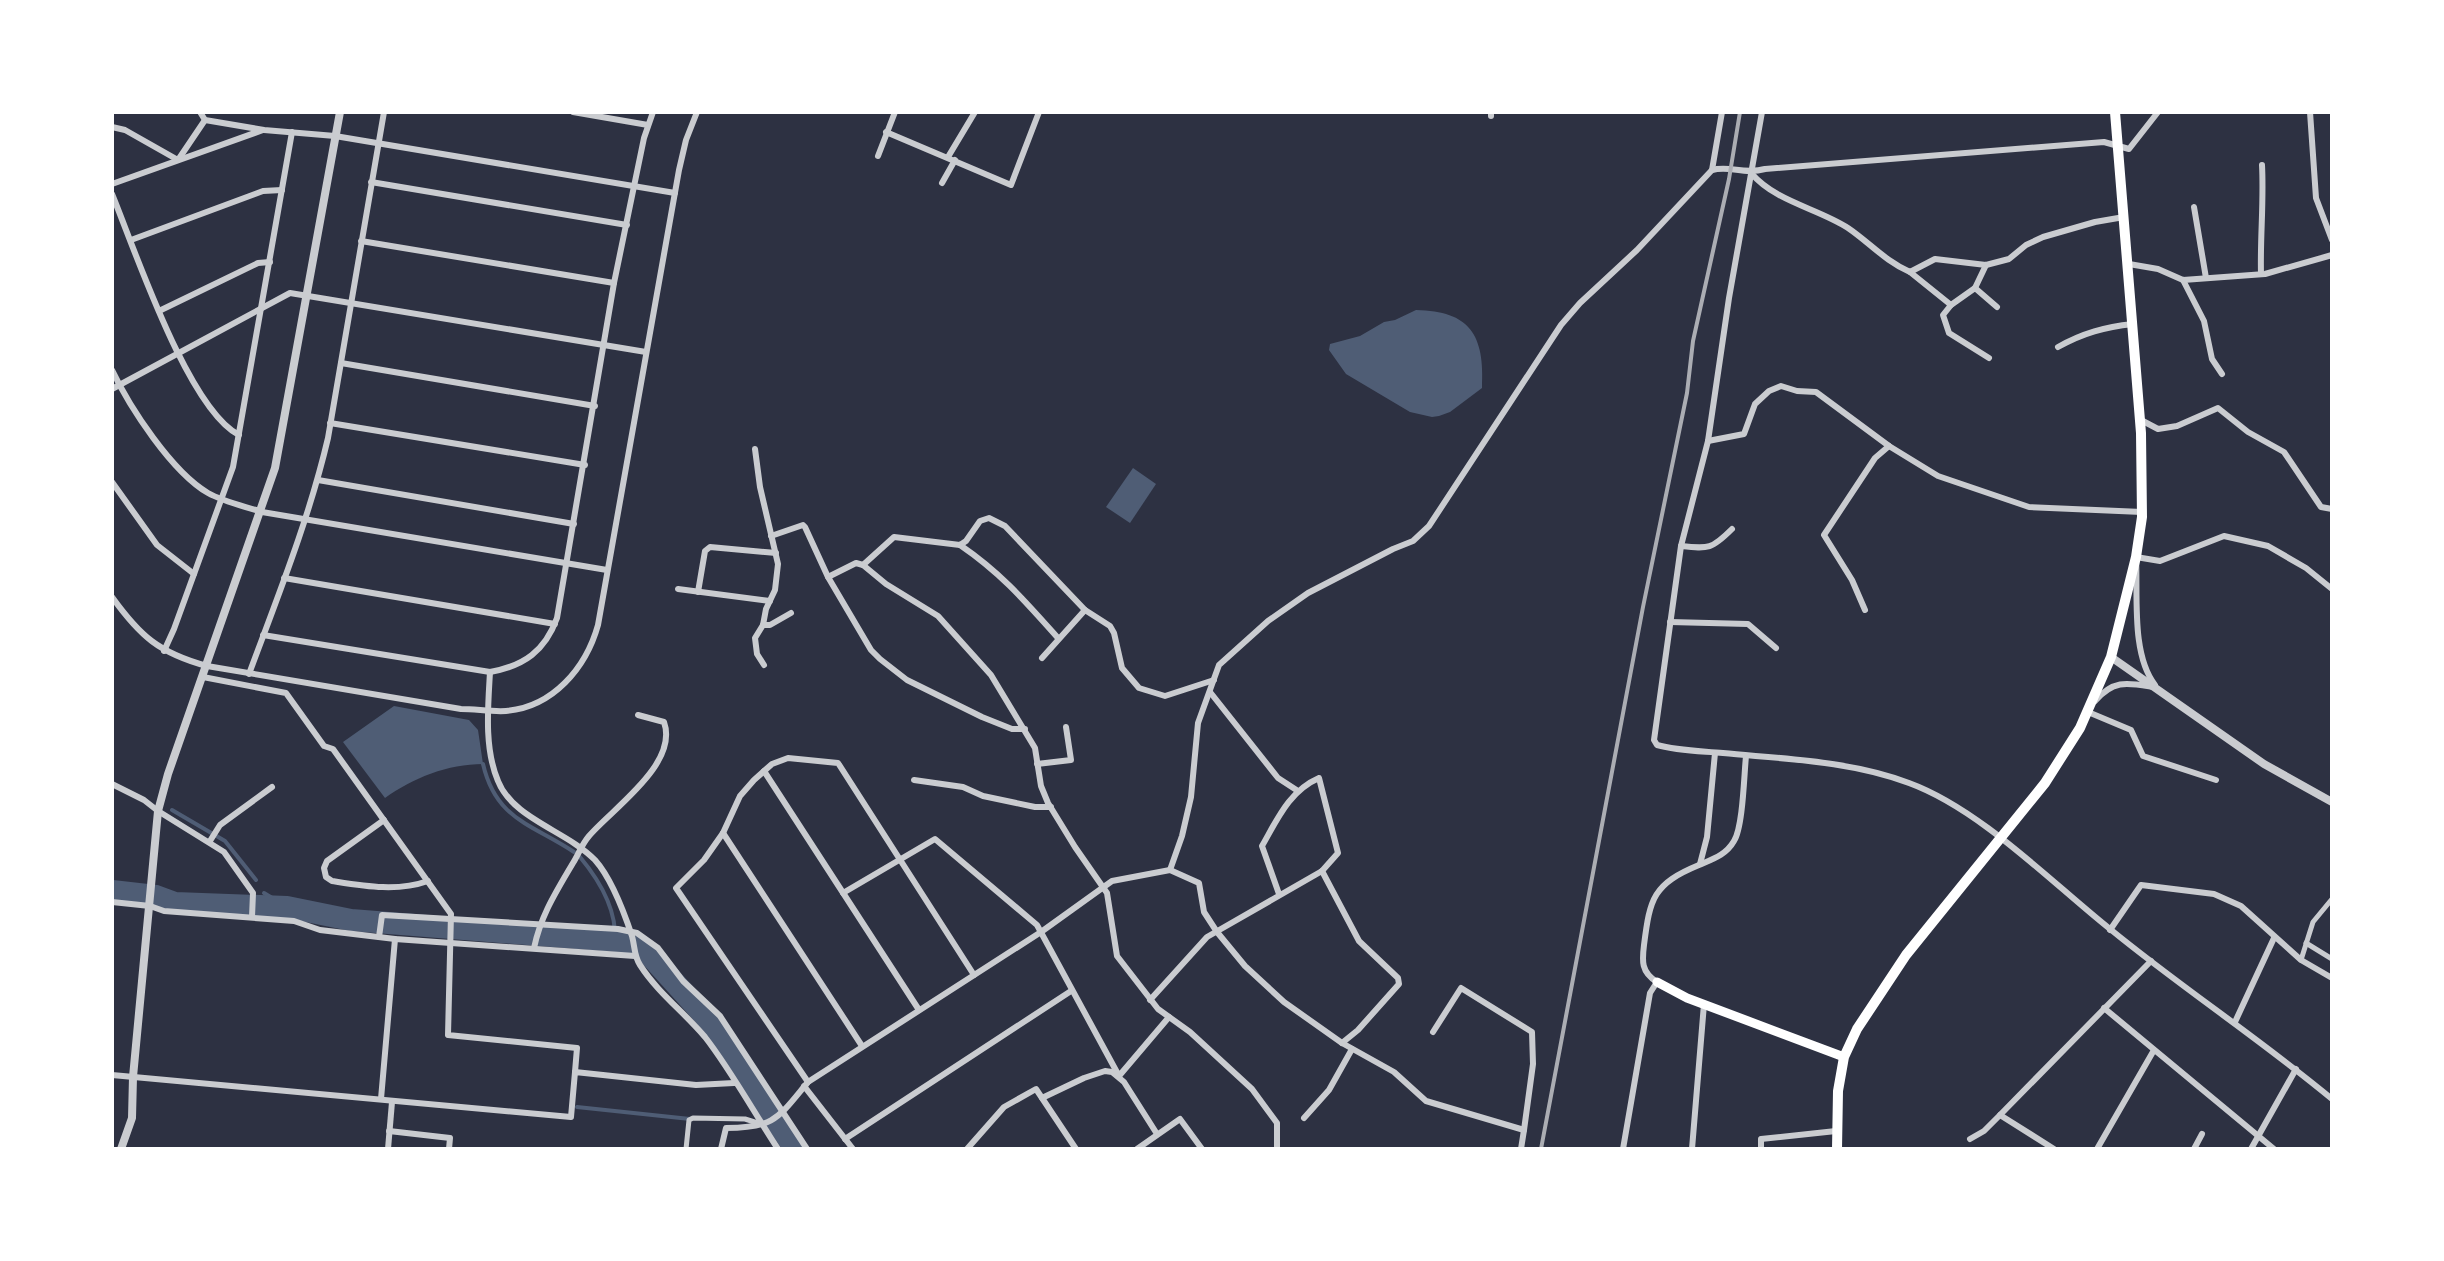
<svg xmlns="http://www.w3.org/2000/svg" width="2444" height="1261" font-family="Raleway,sans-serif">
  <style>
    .water { fill: #4f5d75 }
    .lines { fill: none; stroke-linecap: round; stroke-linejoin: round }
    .stream { stroke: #4f5d75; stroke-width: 4 }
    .river { stroke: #4f5d75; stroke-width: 22 }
    .pedestrian { stroke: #caccd0; stroke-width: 5 }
    .minor { stroke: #caccd0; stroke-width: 6 }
    .tertiary { stroke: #caccd0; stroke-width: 8 }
    .secondary { stroke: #fff; stroke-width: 9 }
    .trunk { stroke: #fff; stroke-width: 10 }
    .rail { stroke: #abadb3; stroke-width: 4 }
  </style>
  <rect width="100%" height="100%" fill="#2d3142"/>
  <g class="water">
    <path d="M1416 310C1470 311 1485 335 1482 388L1450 412 1439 416 1432 417 1410 412 1346 374 1329 350 1330 344 1360 336 1384 322 1395 320Z"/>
    <polygon points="1133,468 1156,484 1130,523 1106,507"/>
    <path d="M394 706 469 720 478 730 483 764C448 764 413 778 385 798L343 742Z"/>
  </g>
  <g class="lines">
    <g class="stream">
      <path d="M483 764C496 820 532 824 574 852"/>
      <polyline points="172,810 225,841 256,880"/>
      <path d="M580 857C600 881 617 909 615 941"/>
      <polyline points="264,893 287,907"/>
      <polyline points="577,1107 690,1119"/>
    </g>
    <polyline class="river" points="112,891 156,896 175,903 287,907 351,920 615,941 645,950 712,1024 795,1149"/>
    <g class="pedestrian">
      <polyline points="2306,943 2332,959"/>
      <polyline points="2301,960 2313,922 2332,899"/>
      <polyline points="686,1149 689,1120 693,1118 745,1119 761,1124"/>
    </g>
    <g class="minor">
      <polyline points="200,112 205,120 264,130 335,136 675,193"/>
      <polyline points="573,112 648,125"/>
      <path d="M1762 112 1729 298 1708 441 1681 546 1654 740 1657 745C1678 751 1702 751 1723 753 1785 759 1851 761 1909 783 1980 809 2051 882 2110 929 2182 988 2260 1039 2332 1099"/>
      <polyline points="2310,112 2316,198 2332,240"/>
      <polyline points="1491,116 1491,112"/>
      <polyline points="112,127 125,130 178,160 205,120"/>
      <polyline points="886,132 1011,185 1039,112"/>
      <polyline points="878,156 895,112"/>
      <polyline points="948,157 975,112"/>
      <polyline points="1712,170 1722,112"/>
      <path d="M1751 173C1776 202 1817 208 1848 228 1870 243 1885 261 1910 272L1935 259 1986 265 2009 259 2026 245 2043 237 2095 222 2124 217"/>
      <polyline points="371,182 627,225"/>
      <polyline points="942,183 955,160"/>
      <polyline points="112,184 263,130"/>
      <path d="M112 194C135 250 188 409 239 435"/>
      <polyline points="2194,207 2206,278"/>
      <polyline points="131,240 263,191 282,190"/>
      <polyline points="361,241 614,283"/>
      <polyline points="2129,264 2158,269 2183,280 2265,274 2332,255"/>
      <polyline points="1910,272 1951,305 1943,315 1949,333 1989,358"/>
      <path d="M2261 274C2260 237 2264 202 2262 165"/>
      <polyline points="2183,280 2204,321 2212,359 2222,374"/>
      <polyline points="1975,288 1986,265"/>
      <polyline points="1951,305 1975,288 1997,307"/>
      <polyline points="159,311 258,263 270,262"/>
      <path d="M2058 347C2083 333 2105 327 2133 324"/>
      <polyline points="341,363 595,406"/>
      <path d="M112 370C130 408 172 472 208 493 224 502 244 506 262 512L607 570"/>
      <polyline points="112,389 290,293 646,352"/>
      <polyline points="2141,420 2158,429 2177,426 2218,408 2248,432 2284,452 2321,507 2332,509"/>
      <polyline points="330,423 585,465"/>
      <polyline points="1708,441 1744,434 1755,404 1769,391 1781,386 1797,391 1816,392 1889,446 1938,476 2029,507 2142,512"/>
      <polyline points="755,449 760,487 778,564 775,590 766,609 763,625 755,638 757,654 764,665"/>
      <polyline points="318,480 574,524"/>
      <polyline points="112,482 157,545 194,574"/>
      <polyline points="771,536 803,525 805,527 828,577 871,650 880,659 907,680 982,717 1012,729 1025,729"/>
      <path d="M960 545C1001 573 1025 601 1058 638"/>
      <path d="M1681 546C1709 549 1712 549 1732 529"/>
      <polyline points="863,565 886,584 938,616 991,675 1035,748 1041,786 1048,803 1075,847 1107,893 1117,956 1158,1009 1190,1032 1252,1089 1277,1123 1277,1149"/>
      <polyline points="828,577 856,563 863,565 894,537 960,545 966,541 980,521 989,518 1005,526 1085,610 1110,626 1114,633 1122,668 1139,688 1165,696 1214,680"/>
      <polyline points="284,578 555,624"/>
      <polyline points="678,589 770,601"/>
      <polyline points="698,592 705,551 710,547 776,553"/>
      <path d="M112 597C140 636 159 653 207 666L461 709C476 709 491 712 506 711 553 707 586 668 598 625L679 170 686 140 697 112"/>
      <polyline points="1865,610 1852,580 1824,535 1875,458 1889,446"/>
      <polyline points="1670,622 1748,624 1776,648"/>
      <polyline points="763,625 770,625 791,613"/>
      <path d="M263 635 490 672C524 666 545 651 557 618L614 283 644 138 653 112"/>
      <polyline points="164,651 174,629 233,467 292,132"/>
      <polyline points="1042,658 1085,610"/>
      <path d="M490 672C488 707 484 748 498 781 513 819 567 831 595 860 612 879 624 912 632 936 635 947 634 956 640 965 658 993 684 1012 705 1037 730 1069 755 1114 778 1149"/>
      <path d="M249 674C278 596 309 519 328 438L384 112"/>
      <polyline points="203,677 286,693 324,746 333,749 451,914 448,1035 577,1048 575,1072"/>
      <path d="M2155 685C2131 654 2138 595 2136 557L2160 561 2224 536 2268 546 2306 568 2332 589"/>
      <polyline points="1210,692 1278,778 1298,791"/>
      <path d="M2095 701C2114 679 2128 683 2154 687"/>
      <polyline points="2088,712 2131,730 2143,756 2216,780"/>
      <polyline points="1037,764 1071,760 1066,727"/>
      <polyline points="764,771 919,1010"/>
      <polyline points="914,780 963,787 983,796 1035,807 1051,807"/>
      <polyline points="112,784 144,800 158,811 224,852 253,893 252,917"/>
      <path d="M384 820 327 861 324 868 326 877 332 881C364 886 397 892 428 881"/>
      <polyline points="723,833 862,1046"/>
      <polyline points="210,841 220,825 272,787"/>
      <polyline points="1700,864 1707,837 1715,753"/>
      <path d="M1170 870 1182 836 1191 797 1198 723 1219 665 1268 621 1308 593 1393 549 1413 541 1429 526 1561 325 1580 303 1637 250 1712 170C1730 165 1744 175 1765 169L2104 142 2129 149 2158 112"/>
      <polyline points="1322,871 1359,941 1398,978 1399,984 1358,1030 1342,1043"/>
      <polyline points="843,893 935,839 1037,925 1119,1076 1169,1017"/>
      <polyline points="112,902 150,906 164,911 294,921 320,930 395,939 635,956"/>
      <polyline points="2110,930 2141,885 2214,894 2241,906 2301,960 2332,978"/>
      <polyline points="379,937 382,915 618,929 637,933 658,948 683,981 720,1016 807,1149"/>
      <path d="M534 948C541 915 556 892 573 863 578 855 582 844 589 836 612 809 679 764 664 722L638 715"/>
      <path d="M1150 1000 1207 937 1322 871 1338 853 1319 778C1289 791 1277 820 1262 846L1279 894"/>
      <polyline points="2104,1008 2274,1149"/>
      <polyline points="2235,1022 2274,938"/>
      <polyline points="1433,1032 1461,988 1532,1032 1533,1064 1524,1130"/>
      <polyline points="112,1075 571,1117 575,1072 696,1085 734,1083"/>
      <polyline points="808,1082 676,888 704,860 723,833 740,796 754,780 772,764 788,758 838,763 974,975"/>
      <polyline points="804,1086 853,1149"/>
      <polyline points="1042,1098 1084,1078 1105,1071 1112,1072 1124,1082 1157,1134"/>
      <polyline points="381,1099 395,939"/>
      <polyline points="2000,1115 2054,1149"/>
      <polyline points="1304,1118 1329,1090 1352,1049"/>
      <polyline points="389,1131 450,1138 449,1149"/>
      <polyline points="845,1139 1071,991"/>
      <polyline points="1970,1139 1984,1131 2000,1115 2151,961"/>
      <polyline points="388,1149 392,1102"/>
      <path d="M721 1149 726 1128C775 1128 778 1118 808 1082L1041 932 1112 881 1170 870 1199 883 1204 912 1217 932 1245 966 1284 1002 1342 1043 1394 1072 1426 1101 1524 1130 1521 1149"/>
      <polyline points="967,1149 1004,1107 1036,1089 1076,1149"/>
      <polyline points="1137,1149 1180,1119 1202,1149"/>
      <path d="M1623 1149 1650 993 1657 982C1641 972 1642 961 1644 945 1650 898 1653 884 1699 865 1713 859 1726 855 1734 841 1743 827 1744 775 1746 756"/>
      <polyline points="1692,1149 1704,1004"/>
      <polyline points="1761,1149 1761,1139 1836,1131"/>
      <polyline points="2097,1149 2154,1050"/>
      <polyline points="2194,1149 2202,1134"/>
      <polyline points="2251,1149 2296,1069"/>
    </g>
    <g class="tertiary">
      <polyline points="2111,657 2264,764 2332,802"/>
      <polyline points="121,1149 132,1118 133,1077 158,811 168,774 275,468 340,112"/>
    </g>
    <polyline class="secondary" points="1657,982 1687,998 1844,1057"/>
    <polyline class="trunk" points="1837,1149 1838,1091 1844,1057 1857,1029 1906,955 2045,783 2080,728 2111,657 2136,557 2142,517 2141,433 2115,112"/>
    <polyline class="rail" points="1541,1149 1643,607 1687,393 1693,341 1729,179 1740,112"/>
  </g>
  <rect width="2444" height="1261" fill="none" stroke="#ffffff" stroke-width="228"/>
</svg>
